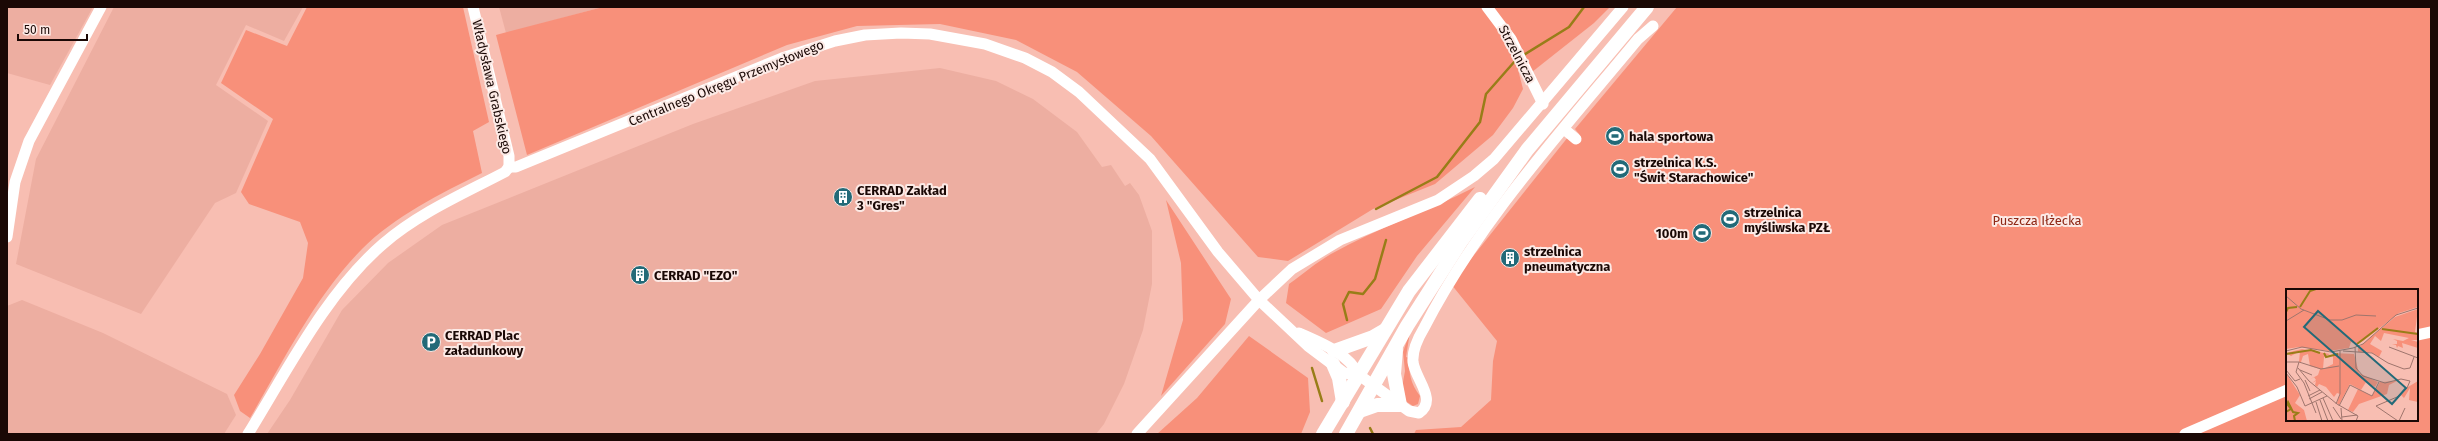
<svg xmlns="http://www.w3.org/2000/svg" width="2438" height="441" font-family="'Fira Sans',sans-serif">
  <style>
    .built { fill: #edaea1 }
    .green { fill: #f8907a; fill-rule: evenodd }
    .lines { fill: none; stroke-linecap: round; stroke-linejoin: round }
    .stream { stroke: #987d18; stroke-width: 2.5 }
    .minor { stroke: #fff; stroke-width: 11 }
    .major { stroke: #fff; stroke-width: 14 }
    .labels { text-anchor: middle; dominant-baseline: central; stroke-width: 4; stroke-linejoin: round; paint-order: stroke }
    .street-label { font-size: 13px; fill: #1a0805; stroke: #fceae6 }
    .poi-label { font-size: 13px; font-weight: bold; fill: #1a0805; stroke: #fceae6; text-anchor: start }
    .park-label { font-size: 13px; fill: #8f2917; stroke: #fceae6 }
    .inset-river { fill: none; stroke: #987d18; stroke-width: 2 }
    .inset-road { fill: none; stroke: #9f756d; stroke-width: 1 }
    .view { fill: #236a78; fill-opacity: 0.15; stroke: #236a78; stroke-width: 2 }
    .inset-edge { fill: none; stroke: #1a0805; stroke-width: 2 }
  </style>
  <rect width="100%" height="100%" fill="#f8beb2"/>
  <g class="built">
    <polygon points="7,7 93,7 50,85 7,73"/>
    <polygon points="114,7 303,7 284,41 246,25 216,85 268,121 236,193 215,203 141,314 16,264 36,159"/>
    <polygon points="499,7 603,7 506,33"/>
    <polygon points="940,68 996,81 1033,99 1077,132 1102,167 1111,165 1125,186 1130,183 1139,195 1152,231 1152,284 1143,330 1124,384 1104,424 1096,434 267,434 290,400 342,310 388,263 442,225 693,124 815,81"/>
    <polygon points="22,300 103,333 227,394 236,415 224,434 7,434 7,306"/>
  </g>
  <g class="green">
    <path d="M307 7H463L489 122 473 131 482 173C440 194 395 216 362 249 314 298 284 360 250 418L240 411 234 395 260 354 303 278 308 243 300 222 249 204 241 192 273 119 221 83 246 30 287 46Z"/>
    <polygon points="603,7 1481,7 1491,17 1513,50 1523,89 1513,108 1493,135 1435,184 1373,209 1288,261 1258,257 1151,136 1077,72 1016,40 940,24 857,26 787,45 527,155 496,35"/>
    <polygon points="1493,7 1610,7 1594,23 1532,72"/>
    <path d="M1677 7H2431V434H1414L1416 430 1461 427 1491 400 1493 361 1497 341 1451 284 1568 137 1574 142 1579 134 1575 129ZM2287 290H2417V420H2287Z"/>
    <path d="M1475 187 1417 256 1381 309 1326 333 1286 303 1289 284C1303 274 1317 262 1331 254 1377 228 1428 211 1475 187Z"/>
    <polygon points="1166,200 1231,299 1225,324 1161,396 1183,320 1181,263"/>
    <path d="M1410 332 1406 357 1409 358C1409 373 1410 383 1420 396L1418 404 1413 406 1404 400 1401 393 1405 371 1403 352Z"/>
    <polygon points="1249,336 1308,378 1310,412 1301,434 1157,434 1197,398"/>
  </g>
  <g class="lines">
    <g class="stream">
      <polyline points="1522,56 1569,27 1584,7"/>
      <polyline points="1376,209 1437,177 1480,122 1486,94 1515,61"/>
      <polyline points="1347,320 1343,304 1349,292 1363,294 1375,279 1386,240"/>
      <polyline points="1312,368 1322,401"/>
      <polyline points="1370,428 1373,434"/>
    </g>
    <g class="minor">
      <polyline points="473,7 509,156 509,167"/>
      <polyline points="1487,7 1511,39 1543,104"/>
      <polyline points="1564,129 1576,139"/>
      <path d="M509 167H516L782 58 835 41 865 35 901 33 930 34 985 44 1025 58 1052 72 1079 92 1150 159 1218 252 1259 300 1308 346 1344 373 1359 375 1409 411 1419 413C1438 400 1415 379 1413 362 1412 350 1418 338 1424 328 1479 221 1562 131 1638 39L1653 26"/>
      <polyline points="7,237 15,182 29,141 101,7"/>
      <path d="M1299 333C1321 343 1348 353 1359 375"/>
      <polyline points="2417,335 2431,332"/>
      <path d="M248 434C287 371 326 293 383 244 419 213 463 194 505 172L509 167"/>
      <polyline points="1137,434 1259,300 1292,269 1340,240 1438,200 1474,176 1494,159 1623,7"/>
      <polyline points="2185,434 2287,390"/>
    </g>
    <g class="major">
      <polyline points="1334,351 1373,337 1385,330"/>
      <polyline points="1333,364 1339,378 1343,402"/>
      <polyline points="1360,411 1377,405 1400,405 1394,374 1396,350"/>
      <polyline points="1323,434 1409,291 1480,199"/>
      <polyline points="1346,434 1407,326 1460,243 1527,150 1647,7"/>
    </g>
  </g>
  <defs>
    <symbol id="stadium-disc" viewBox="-11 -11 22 22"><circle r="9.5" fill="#236a78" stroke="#fceae6"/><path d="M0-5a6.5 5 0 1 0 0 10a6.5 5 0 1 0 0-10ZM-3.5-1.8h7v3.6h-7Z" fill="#fff"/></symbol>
    <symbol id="building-disc" viewBox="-11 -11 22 22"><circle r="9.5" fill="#236a78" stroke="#fceae6"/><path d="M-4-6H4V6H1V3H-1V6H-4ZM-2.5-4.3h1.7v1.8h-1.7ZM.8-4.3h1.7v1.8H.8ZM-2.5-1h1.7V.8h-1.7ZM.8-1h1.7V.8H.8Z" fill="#fff"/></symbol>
    <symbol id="parking-disc" viewBox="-11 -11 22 22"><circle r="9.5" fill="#236a78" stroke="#fceae6"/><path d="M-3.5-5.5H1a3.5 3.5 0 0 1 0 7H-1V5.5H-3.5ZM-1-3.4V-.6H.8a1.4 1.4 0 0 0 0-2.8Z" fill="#fff"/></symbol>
  </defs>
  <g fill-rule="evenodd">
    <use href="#stadium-disc" x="1604" y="125" width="22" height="22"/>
    <use href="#stadium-disc" x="1609" y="158" width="22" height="22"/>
    <use href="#building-disc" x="832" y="186" width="22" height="22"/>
    <use href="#stadium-disc" x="1719" y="208" width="22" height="22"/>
    <use href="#stadium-disc" x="1691" y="222" width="22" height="22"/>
    <use href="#building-disc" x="1499" y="247" width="22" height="22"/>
    <use href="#building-disc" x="629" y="264" width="22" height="22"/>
    <use href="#parking-disc" x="420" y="331" width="22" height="22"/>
  </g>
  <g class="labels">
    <g class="street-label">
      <text transform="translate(1517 54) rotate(62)">Strzelnicza</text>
      <text transform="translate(726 83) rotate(-22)">Centralnego Okręgu Przemysłowego</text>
      <text transform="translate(492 87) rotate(77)">Władysława Grabskiego</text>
    </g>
    <g class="poi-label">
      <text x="1629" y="136">hala sportowa</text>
      <text x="1634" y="162">strzelnica K.S.<tspan x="1634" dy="15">"Świt Starachowice"</tspan></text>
      <text x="857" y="190">CERRAD Zakład<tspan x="857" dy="15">3 "Gres"</tspan></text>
      <text x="1744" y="212">strzelnica<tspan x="1744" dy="15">myśliwska PZŁ</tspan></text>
      <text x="1688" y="233" text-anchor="end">100m</text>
      <text x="1524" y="251">strzelnica<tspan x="1524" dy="15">pneumatyczna</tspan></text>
      <text x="654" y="275">CERRAD "EZO"</text>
      <text x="445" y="335">CERRAD Plac<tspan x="445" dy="15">załadunkowy</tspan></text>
    </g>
    <g class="park-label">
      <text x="2037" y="220">Puszcza Iłżecka</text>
    </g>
  </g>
  <g transform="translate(2286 289)">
    <rect width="132" height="132" fill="#f8beb2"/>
    <path d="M0 0H132V18L113 24 77 52 71 55 65 53 63 59 43 62 13 58 0 60ZM132 20 129 43 132 44V51H125L132 53V59L116 54 117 59 112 57 111 59 110 56 106 55H111V52L107 50 117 52 123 49 98 44 95 52 89 47 84 55 96 62 93 68 84 63H72V59L109 28ZM16 60 44 65 38 68 37 80 47 75V64L68 65 73 84 92 93 89 98 80 93 75 101 64 95 53 116 51 114 54 105 51 104 48 108 40 98 33 95 31 98 29 96 30 92 26 94 30 91 28 88 23 91 32 86 34 80 24 77 22 65 17 67 15 73H13L14 62 5 67 0 64ZM0 84 14 106 9 114 18 121 21 132H0ZM111 92 103 96 101 105 73 115 67 123 62 121 72 100 86 107 94 93ZM132 92V113L123 111 124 99 118 109 115 106 122 98Z" fill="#f8907a"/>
    <path class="inset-river" d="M14 18 24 2 30 0M0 23 2 19 11 18M96 40 132 45M71 55 92 39M38 64 40 68 52 65M0 65 25 61 34 64M0 123 5 120 1 115 2 113 7 123 12 124 8 127 9 132"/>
    <path class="inset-road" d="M0 7 15 20 44 31H56L70 26 90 27M0 32 18 21M69 58 70 79 77 87 99 94 115 90 124 92 121 99 111 108 90 117 112 132M103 58 132 69M0 62 16 58 45 63 67 59 77 55 110 26 132 19M57 62 86 64 102 74 118 80 124 79 128 68M0 73H13L35 80 53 77M13 73 10 83 18 94 30 124M12 79 23 92 51 115 72 127 70 132M0 81 9 92 14 90M14 81 26 86M0 84 11 98 19 117 41 107M19 91 24 102M22 107 34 101M37 109 47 132M23 110 36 103M34 111 42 132M30 113 36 132M50 115 54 105V62M53 117 64 96 86 107 93 93M47 118 55 130M55 119 56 132M56 128 71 126M113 132 119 119"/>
    <path class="view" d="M32 22 120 99 106 115 18 38Z"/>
    <rect width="132" height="132" class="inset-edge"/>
  </g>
  <rect width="2438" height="441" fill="none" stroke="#1a0805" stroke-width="16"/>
  <path d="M18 34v6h69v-6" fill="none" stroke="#1a0805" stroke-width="2"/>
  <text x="24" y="34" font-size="12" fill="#1a0805" stroke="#fceae6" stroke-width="3" paint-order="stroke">50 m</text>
</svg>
